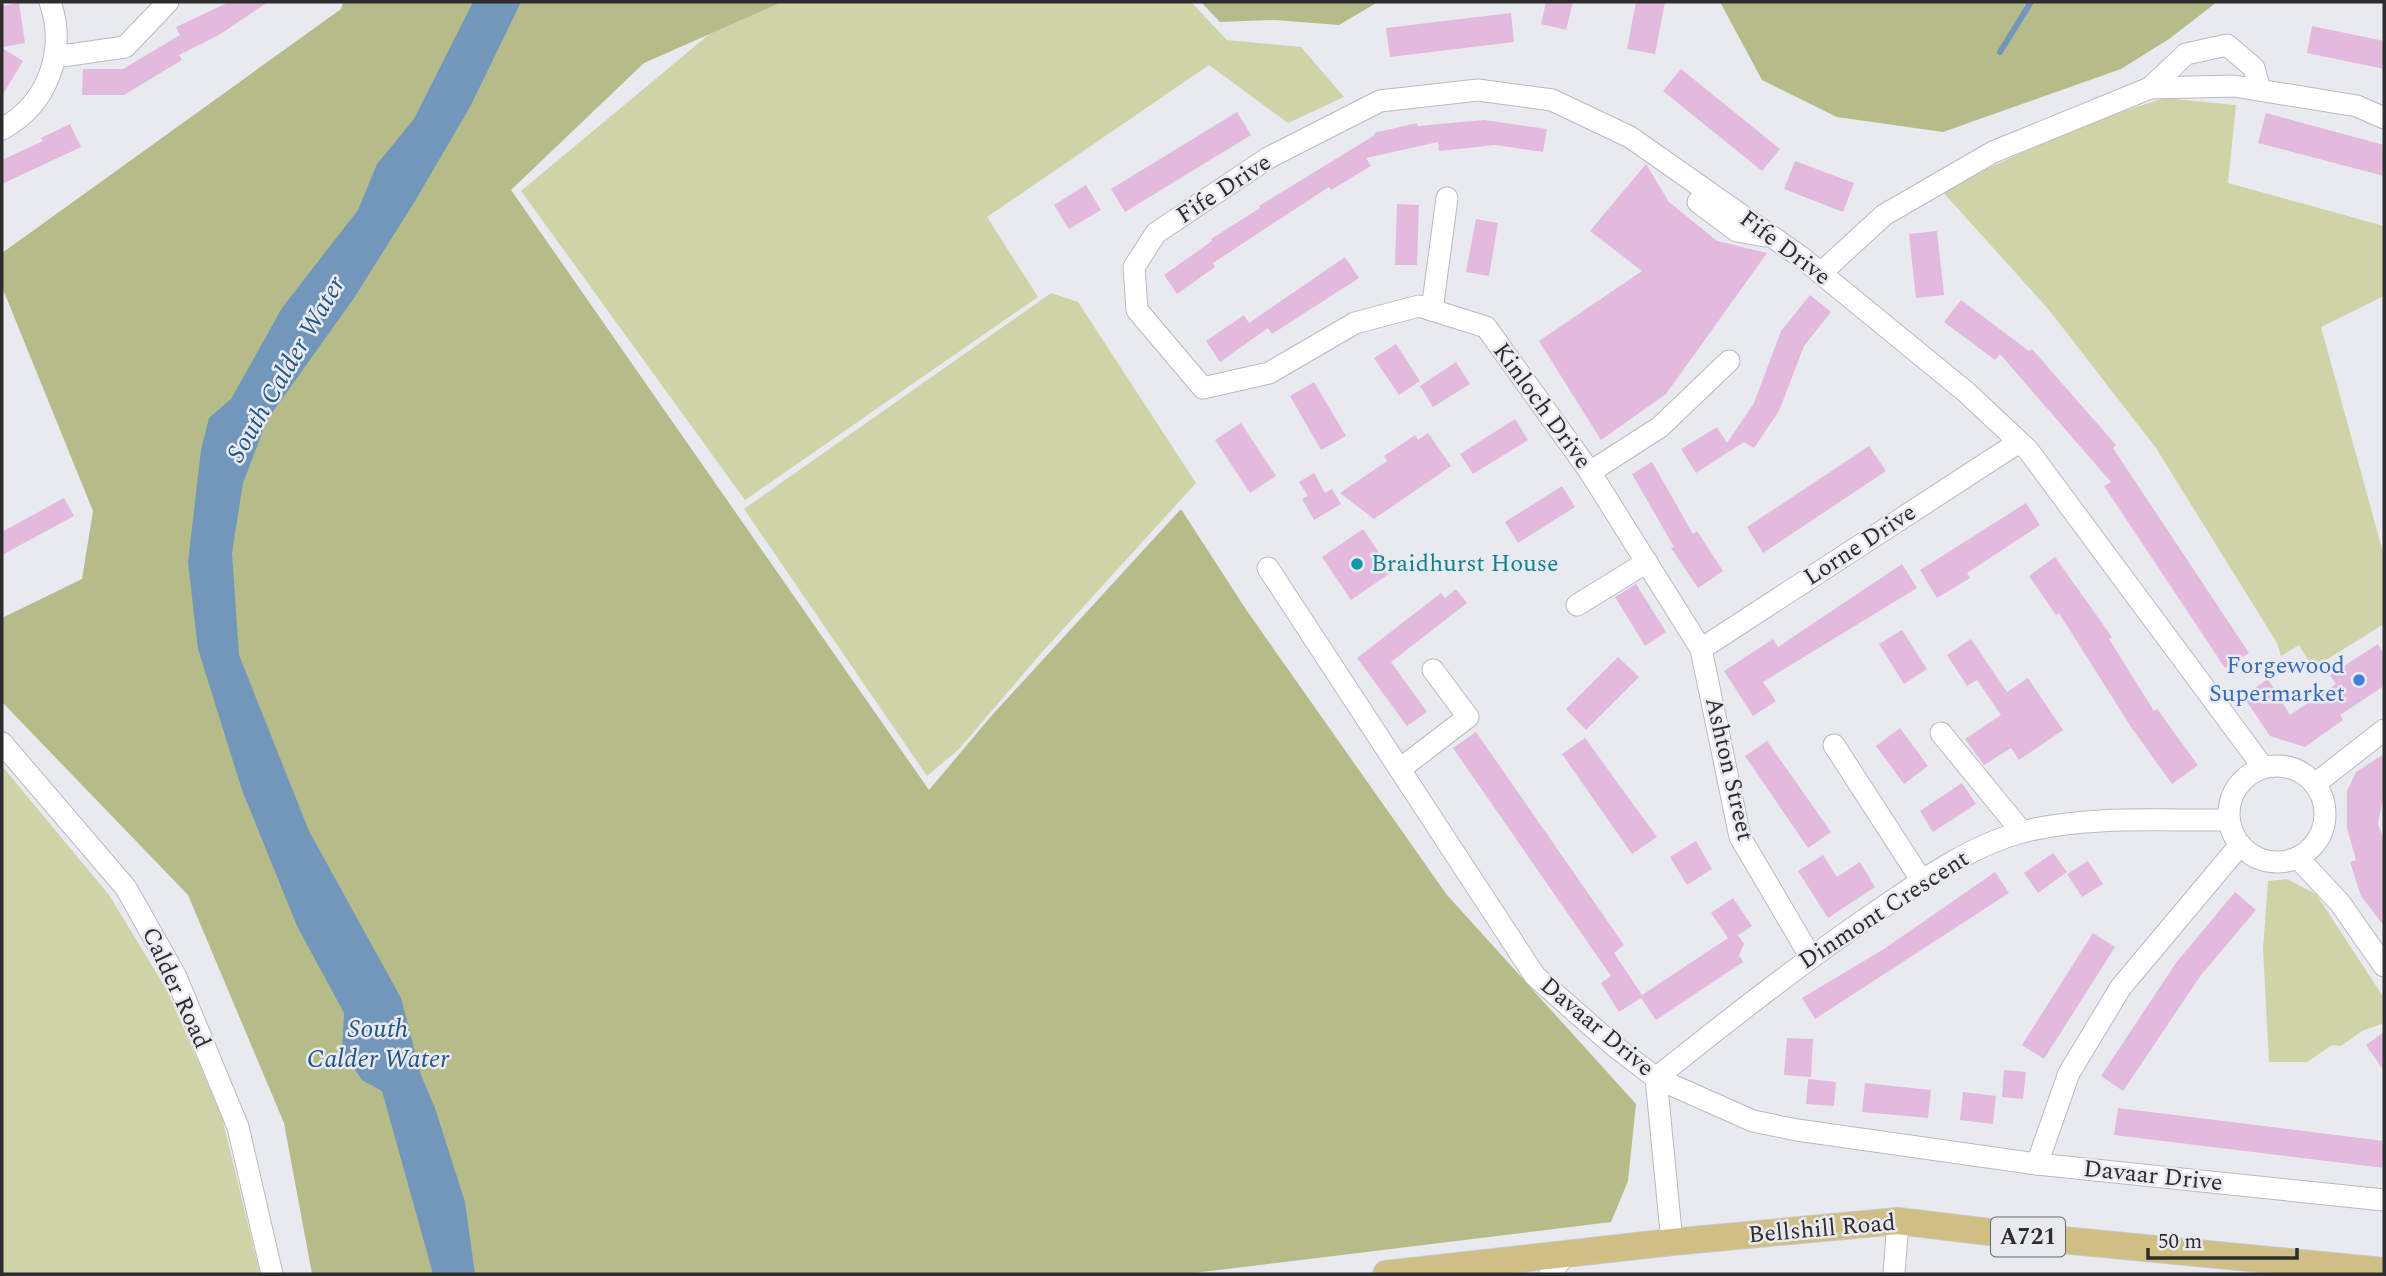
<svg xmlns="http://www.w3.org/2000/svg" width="2386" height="1276" font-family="Spectral,serif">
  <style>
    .green { fill: #ced4a7 }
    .forest { fill: #b5bc8a }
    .water { fill: #7397bb }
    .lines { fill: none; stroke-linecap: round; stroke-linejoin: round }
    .stream { stroke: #7397bb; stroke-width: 6 }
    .building { fill: #e3b9de }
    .minor-casing { stroke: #b9babf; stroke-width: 23 }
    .major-casing { stroke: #c8c8c9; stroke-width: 28 }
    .minor { stroke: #fff; stroke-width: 21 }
    .major { stroke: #d0bf84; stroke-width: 26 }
    .culture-dot { fill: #0f9aa8; stroke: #e9eaef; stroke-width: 2.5 }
    .shop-dot { fill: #3f7fe0; stroke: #e9eaef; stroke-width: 2.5 }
    .labels { text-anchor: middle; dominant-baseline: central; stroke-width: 5; stroke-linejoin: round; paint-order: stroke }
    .shield { fill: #e9eaef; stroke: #656669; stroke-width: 2 }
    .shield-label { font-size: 23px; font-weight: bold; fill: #2d2d2f }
    .street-label { font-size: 24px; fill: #2d2d2f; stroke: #e9eaef }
    .culture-label { font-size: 24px; fill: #0d838f; stroke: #e9eaef; text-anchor: start }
    .shop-label { font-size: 24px; fill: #366cbe; stroke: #e9eaef; text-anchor: end }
    .water-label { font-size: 26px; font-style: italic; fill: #1f5686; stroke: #e9eaef }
  </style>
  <rect width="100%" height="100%" fill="#e9eaef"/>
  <g class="green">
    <polygon points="748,2 1191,2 1227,40 1301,47 1344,97 1288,123 1209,65 987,217 1038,297 745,500 521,191"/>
    <path d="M2165 98 2236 105 2228 183 2384 226V296L2321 327 2384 556V624L2313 668 2299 645 2281 656 2277 643 2156 448 2049 310 1942 191C2015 155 2087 121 2165 98Z"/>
    <polygon points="1051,293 1078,302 1196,483 1044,650 958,750 927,776 744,509"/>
    <polygon points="2,766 109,895 168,992 222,1117 260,1274 2,1274"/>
    <polygon points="2287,879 2316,894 2384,998 2384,1023 2362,1031 2341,1046 2332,1045 2307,1062 2269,1062 2263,949 2268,881"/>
  </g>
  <g class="forest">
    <polygon points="343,2 782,2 644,63 511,190 929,790 993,714 1181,509 1247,611 1447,895 1636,1104 1628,1181 1611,1222 1186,1274 312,1274 284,1123 188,895 2,702 2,618 82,579 93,511 2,287 2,253 341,9"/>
    <polygon points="1201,2 1378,2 1339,25 1275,20 1220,22"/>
    <polygon points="1720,2 2217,2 2169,39 2121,69 1943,132 1837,117 1762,80"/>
  </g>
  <polygon class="water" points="473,2 521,2 470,107 415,201 354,298 267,420 243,483 232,553 239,655 309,831 401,998 421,1075 435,1108 465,1202 475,1274 433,1274 382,1091 362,1080 342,1051 344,1013 297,926 242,790 198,649 188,562 201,450 209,418 231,399 282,308 358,210 377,164 414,119"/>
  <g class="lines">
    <polyline class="stream" points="2000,52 2031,2"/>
  </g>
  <g class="building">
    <polygon points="229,2 268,2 219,35 179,55 182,60 124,95 82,95 83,69 123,69 180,35 176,27"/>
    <polygon points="1546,2 1573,2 1566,30 1541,24"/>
    <polygon points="1636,2 1665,2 1655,54 1627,49"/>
    <polygon points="19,3 25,43 2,47 2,6"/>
    <polygon points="1511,13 1514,42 1390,57 1386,28"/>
    <polygon points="2312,26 2384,41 2384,69 2307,53"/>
    <polygon points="2,48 23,61 2,96"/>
    <polygon points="1681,69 1780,149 1762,171 1663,91"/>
    <polygon points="1237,112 1251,135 1125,212 1111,189"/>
    <polygon points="2266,113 2384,145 2384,176 2258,143"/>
    <polygon points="1484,120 1547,129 1543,152 1495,145 1439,151 1438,142 1366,158 1371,166 1331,190 1329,187 1263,230 1213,263 1215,267 1177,294 1164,275 1212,241 1211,239 1260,208 1259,206 1375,135 1374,133 1417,123 1418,126"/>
    <polygon points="70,124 81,147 2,184 2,160 43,141 41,138"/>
    <polygon points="1795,161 1854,183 1843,212 1784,189"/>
    <polygon points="1646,164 1669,202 1717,241 1767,253 1666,394 1601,440 1539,341 1642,271 1590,231"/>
    <polygon points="1086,185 1101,210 1069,229 1054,205"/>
    <polygon points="1397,204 1419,205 1417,265 1395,265"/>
    <polygon points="1476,219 1498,223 1489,276 1466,272"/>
    <polygon points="1937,231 1944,295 1916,298 1909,234"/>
    <polygon points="1345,257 1359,278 1272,334 1268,328 1220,362 1206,341 1244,315 1249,323"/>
    <polygon points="1810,295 1831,312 1804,346 1779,411 1754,448 1744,442 1696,473 1681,449 1717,427 1727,443 1754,403 1781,331"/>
    <polygon points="1961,300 2029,351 2032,349 2116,445 2113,448 2249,653 2225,668 2104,486 2111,482 2000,354 1995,360 1944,322"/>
    <polygon points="1396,344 1420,381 1399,395 1374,358"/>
    <polygon points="1456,362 1470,384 1433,407 1420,386"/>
    <polygon points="1314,382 1346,436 1321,450 1290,396"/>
    <polygon points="1515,419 1528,440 1473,474 1460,454"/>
    <polygon points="1241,423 1276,476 1250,493 1215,440"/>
    <polygon points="1428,433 1451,466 1374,519 1340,493 1387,461 1384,456 1415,435 1418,440"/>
    <polygon points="1869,446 1886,471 1763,553 1747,527"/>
    <polygon points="1652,462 1693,534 1697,531 1723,571 1698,588 1671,548 1674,547 1632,474"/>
    <polygon points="1314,473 1325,493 1332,489 1341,504 1314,520 1302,499 1308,496 1299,482"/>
    <polygon points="1562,486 1575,507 1518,543 1505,522"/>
    <polygon points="64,498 74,516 2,555 2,532"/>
    <polygon points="2026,503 2040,525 1967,573 1970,578 1937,598 1920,570"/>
    <polygon points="1363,529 1392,572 1351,600 1322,557"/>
    <polygon points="2055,557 2112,637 2109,639 2154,711 2157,709 2198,765 2172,784 2131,727 2059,613 2056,615 2029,576"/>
    <polygon points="1902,564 1917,588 1763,682 1776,701 1753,716 1724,671 1773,639 1778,647"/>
    <polygon points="1636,584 1666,632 1645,646 1615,597"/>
    <polygon points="1456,589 1467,603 1391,662 1427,712 1407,726 1357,658 1441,593 1445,598"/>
    <polygon points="1902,630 1927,669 1904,684 1879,644"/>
    <polygon points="1971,639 2007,692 2028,678 2063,730 2019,760 2011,748 1984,765 1965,739 2001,715 1977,680 1967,686 1947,655"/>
    <polygon points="2378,644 2384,655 2384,686 2340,715 2343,720 2305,747 2270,736 2243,696 2268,679 2290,715 2336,684 2330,675"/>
    <polygon points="1618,657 1639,677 1586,730 1566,709"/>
    <polygon points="1900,728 1928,766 1904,784 1876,746"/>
    <polygon points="1476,732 1624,945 1614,953 1642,995 1728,938 1711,913 1733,898 1752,926 1738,935 1744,944 1739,955 1743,962 1656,1020 1641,998 1619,1012 1601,983 1611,976 1453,748"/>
    <polygon points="1585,738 1657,837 1632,854 1562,754"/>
    <polygon points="1767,741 1831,832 1808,848 1745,756"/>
    <polygon points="2384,754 2384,794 2378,824 2384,840 2384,926 2361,896 2350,862 2356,860 2347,828 2347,791 2356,772"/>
    <polygon points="1962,783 1976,804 1933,832 1920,811"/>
    <polygon points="1696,841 1712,869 1687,885 1670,857"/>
    <polygon points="2053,853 2067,872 2038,893 2024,873"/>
    <polygon points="1823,855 1837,877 1860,862 1875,887 1828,918 1798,871"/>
    <polygon points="2088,861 2103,884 2082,897 2067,874"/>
    <polygon points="1995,872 2009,893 1815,1019 1802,998 1884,949"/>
    <polygon points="2235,892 2256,910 2201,975 2123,1091 2101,1076 2176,963"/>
    <polygon points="2093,933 2115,947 2044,1059 2022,1045"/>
    <polygon points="2384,1032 2384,1071 2366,1045"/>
    <polygon points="1787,1038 1813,1039 1811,1077 1784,1075"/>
    <polygon points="2004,1070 2026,1072 2023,1099 2002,1097"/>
    <polygon points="1808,1079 1836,1082 1834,1106 1806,1104"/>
    <polygon points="1865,1083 1931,1090 1928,1118 1862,1112"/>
    <polygon points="1963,1092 1996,1096 1993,1124 1960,1120"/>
    <polygon points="2118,1108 2384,1141 2384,1168 2114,1135"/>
  </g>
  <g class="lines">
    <defs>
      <g id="minor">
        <polyline points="55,57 125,47 168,2"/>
        <polyline points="2150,88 2186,54 2227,45 2254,68 2260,90"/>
        <path d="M2 129C48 104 67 51 50 2"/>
        <polyline points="1698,202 1737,231 1765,236"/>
        <polyline points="1821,273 1884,215 1993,152 2150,88 2234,86 2357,106 2384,118"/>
        <polyline points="1432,310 1447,198"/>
        <polyline points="1590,472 1660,427 1729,361"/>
        <polyline points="1268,568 1535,976 1613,1045 1656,1078 1753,1121 1797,1130 2037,1164 2384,1200"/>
        <polyline points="1577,605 1647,562"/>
        <polyline points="1701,649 2019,442"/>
        <polyline points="1941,733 2022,832"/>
        <polyline points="2,743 126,888 176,977 238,1127 272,1274"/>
        <polyline points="1834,745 1922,881"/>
        <circle cx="2277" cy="814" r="48"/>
        <polyline points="1400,769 1468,717 1433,670"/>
        <polyline points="2315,784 2384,730"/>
        <polyline points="2298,858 2340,903 2384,966"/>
        <polyline points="1810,956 1740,837 1701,649 1590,472 1486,327 1419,306 1355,323 1269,373 1203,388 1137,310 1134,267 1156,233 1268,158 1380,101 1478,90 1552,100 1630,137 1801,257 1966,392 2028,450 2263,767"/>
        <polyline points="2037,1164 2069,1073 2121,987 2240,845"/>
        <path d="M1672 1242 1656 1078C1731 1018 1806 959 1886 905 1927 877 1973 845 2022 832 2088 815 2161 821 2229 820"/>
        <polyline points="1550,1274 1565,1255"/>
        <polyline points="1894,1274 1898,1221"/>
      </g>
      <polyline id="major" points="1386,1274 1672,1242 1898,1221 2031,1237 2384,1271"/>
    </defs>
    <use href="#minor" class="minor-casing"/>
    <use href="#major" class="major-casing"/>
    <use href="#minor" class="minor"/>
    <use href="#major" class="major"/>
  </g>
  <circle class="culture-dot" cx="1357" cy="564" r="7"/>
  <circle class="shop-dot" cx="2359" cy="680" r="7"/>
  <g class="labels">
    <rect class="shield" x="1991" y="1217.5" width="74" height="39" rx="5"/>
    <g class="shield-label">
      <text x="2028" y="1237">A721</text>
    </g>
    <g class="street-label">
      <text transform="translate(1224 189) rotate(-33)">Fife Drive</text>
      <text transform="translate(1785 248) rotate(37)">Fife Drive</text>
      <text transform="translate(1542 406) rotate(54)">Kinloch Drive</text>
      <text transform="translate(1860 545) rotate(-33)">Lorne Drive</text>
      <text transform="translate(1729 769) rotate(77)">Ashton Street</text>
      <text transform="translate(1884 910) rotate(-33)">Dinmont Crescent</text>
      <text transform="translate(176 988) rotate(65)">Calder Road</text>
      <text transform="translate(1597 1027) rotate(40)">Davaar Drive</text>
      <text transform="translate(2153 1176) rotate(6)">Davaar Drive</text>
      <text transform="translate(1822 1229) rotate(-5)">Bellshill Road</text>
    </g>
    <g class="culture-label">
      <text x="1371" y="564">Braidhurst House</text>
    </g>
    <g class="shop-label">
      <text x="2345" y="666">Forgewood<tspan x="2345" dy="28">Supermarket</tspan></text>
    </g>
    <g class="water-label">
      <text transform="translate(286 369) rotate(-60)">South Calder Water</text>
      <text x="378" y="1029">South<tspan x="378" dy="30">Calder Water</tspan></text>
    </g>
  </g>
  <rect width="2386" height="1276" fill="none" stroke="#2d2d2f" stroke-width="7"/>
  <path d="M2148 1248v10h149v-10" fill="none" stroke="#2d2d2f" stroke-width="3.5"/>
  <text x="2158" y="1248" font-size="21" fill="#2d2d2f" stroke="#e9eaef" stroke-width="5" paint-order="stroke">50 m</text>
</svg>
